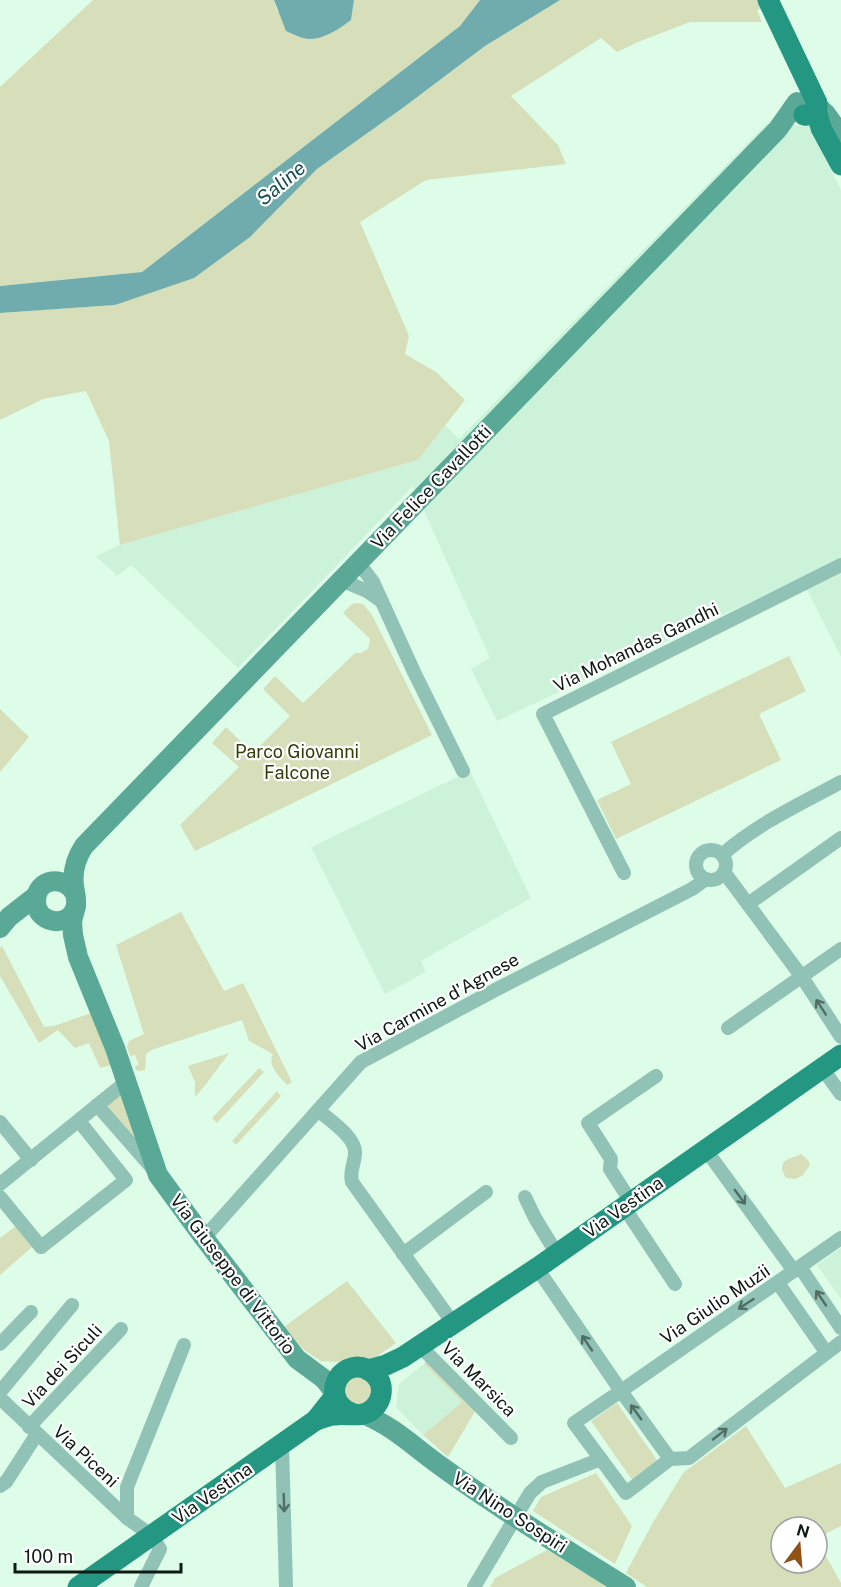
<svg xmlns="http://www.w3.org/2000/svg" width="841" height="1587" font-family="'Public Sans',sans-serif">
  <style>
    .built { fill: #ccf3da }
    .green { fill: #d6dfba }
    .water { fill: #70acad }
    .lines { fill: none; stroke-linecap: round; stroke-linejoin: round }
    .street { stroke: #91c2b6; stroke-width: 14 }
    .secondary { stroke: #5aa997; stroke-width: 20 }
    .primary { stroke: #239782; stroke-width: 21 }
    .oneway { stroke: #506e64 }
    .labels { text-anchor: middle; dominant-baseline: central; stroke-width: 4.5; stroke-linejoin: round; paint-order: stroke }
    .street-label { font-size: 18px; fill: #0e1a13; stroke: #fff }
    .park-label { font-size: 18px; fill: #343c06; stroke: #fff }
    .water-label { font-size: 20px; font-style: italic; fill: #184d4f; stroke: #fff }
  </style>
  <rect width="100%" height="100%" fill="#ddfde8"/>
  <g class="built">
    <polygon points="766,124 809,126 841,190 841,657 801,578 497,721 471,669 490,658 413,486 238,668 131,565 117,576 96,556 120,545 418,460 445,425 459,439"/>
    <polygon points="470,771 531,898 421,961 426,972 385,994 311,847"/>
    <polygon points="841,1248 841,1299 817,1265"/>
    <polygon points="424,1364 462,1402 423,1435 396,1407 399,1384"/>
  </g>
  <g class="green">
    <polygon points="93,0 274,0 277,11 322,36 341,27 351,20 354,0 480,0 460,26 142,272 0,286 0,87"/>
    <polygon points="560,0 780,0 757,10 762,22 690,22 638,42 617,52 601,38 511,96 558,145 566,164 426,180 360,222 409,336 405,354 436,372 465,400 418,460 120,545 109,441 86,391 43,399 0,420 0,313 115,305 250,237 317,169 404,107 485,46"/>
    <polygon points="357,603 363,604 372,615 432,735 195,851 180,825 239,767 212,743 226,727 253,753 290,716 263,689 275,676 303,703 355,653 361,653 368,649 370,639 343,613 352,604"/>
    <polygon points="789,656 806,691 759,714 781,760 616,839 597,800 631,784 611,742"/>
    <polygon points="0,709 29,737 0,772"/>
    <path d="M181 912 224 991 243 983 292 1082 287 1085C279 1076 267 1066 273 1054L249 1041 242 1020 151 1050 146 1054 145 1070 139 1071 136 1070 135 1066 139 1065 135 1055 130 1056 127 1047 129 1041 144 1034 116 945Z"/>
    <polygon points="2,946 44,1027 54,1026 94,1012 112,1065 100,1068 89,1043 75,1048 58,1030 39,1043 0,976 0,948"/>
    <polygon points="229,1053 207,1083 195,1097 195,1082 188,1066"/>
    <polygon points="259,1068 264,1072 217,1123 212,1118"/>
    <polygon points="122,1089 142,1151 101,1105"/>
    <polygon points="277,1091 281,1096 236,1145 232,1141"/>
    <path d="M801 1154 808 1160 810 1165 802 1176 795 1179 786 1178 782 1170 783 1163C788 1157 795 1158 801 1154Z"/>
    <polygon points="16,1226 32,1247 0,1275 0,1238"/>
    <polygon points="347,1281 396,1343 372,1360 349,1359 338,1362 321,1361 304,1350 284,1327"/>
    <polygon points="427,1360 477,1408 448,1457 423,1435 462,1402 424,1364"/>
    <polygon points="361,1375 373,1384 368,1404 348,1404 343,1385 346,1380"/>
    <polygon points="617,1403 659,1463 633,1481 591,1421"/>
    <polygon points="746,1426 785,1488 841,1463 841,1526 817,1538 817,1527 781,1527 781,1563 817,1563 817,1540 841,1583 841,1587 647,1587 626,1573 652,1524 683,1473"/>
    <polygon points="596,1473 632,1526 615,1564 533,1511 541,1497"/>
    <polygon points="547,1550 608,1587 490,1587 495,1578"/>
  </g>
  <g class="water">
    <path d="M274 0H354L351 20C341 28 324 39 310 39 302 39 293 34 286 31Z"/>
    <polygon points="480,0 560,0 485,46 404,107 317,169 250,237 194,278 115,305 0,313 0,286 142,272 460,26"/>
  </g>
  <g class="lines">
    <g class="street">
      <polyline points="358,562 373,582 414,672 463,771"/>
      <polyline points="341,580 367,591 380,600"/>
      <circle cx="711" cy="865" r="15"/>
      <path d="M722 855C755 825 802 803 841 782"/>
      <polyline points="724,872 802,977 841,1037"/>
      <polyline points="624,873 543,714 841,565"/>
      <polyline points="748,904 841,838"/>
      <polyline points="728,1028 841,949"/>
      <polyline points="822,1068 841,1094"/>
      <polyline points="97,1105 153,1169"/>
      <path d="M318 1110C329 1120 356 1137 355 1153 355 1163 349 1171 352 1182L453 1323"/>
      <polyline points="0,1122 31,1160"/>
      <polyline points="706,1150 794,1271"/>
      <polyline points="0,1184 126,1082"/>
      <polyline points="0,1197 41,1247 126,1180 79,1121"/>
      <polyline points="525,1197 535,1218 557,1254"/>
      <polyline points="631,1202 610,1169 611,1159 588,1123 656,1076"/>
      <polyline points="624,1207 675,1284"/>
      <polyline points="204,1238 361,1062 497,989 692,889 706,879"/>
      <polyline points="403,1254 486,1192"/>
      <polyline points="800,1267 841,1328"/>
      <polyline points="537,1268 621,1391 841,1238"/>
      <polyline points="778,1283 826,1352"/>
      <polyline points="0,1344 31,1312"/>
      <polyline points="420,1346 511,1438"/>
      <polyline points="0,1392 72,1305"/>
      <polyline points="0,1398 127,1518 151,1535 160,1549 141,1587"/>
      <polyline points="29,1427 121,1329"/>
      <polyline points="282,1445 286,1587"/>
      <polyline points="670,1459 621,1391 574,1423 626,1493 670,1459 689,1458 841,1342"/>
      <polyline points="0,1486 6,1482 37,1434"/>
      <polyline points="127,1518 127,1487 184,1345"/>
      <polyline points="474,1587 530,1493 542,1482 601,1459"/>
    </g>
    <g class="secondary">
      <polyline points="817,106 826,114 841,135"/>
      <path d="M75 894C66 875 36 877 36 901 36 923 67 929 75 909 78 901 75 894 74 886 72 871 76 858 84 846L778 129 797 102"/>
      <polyline points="76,906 72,921 73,935 78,957 115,1048 158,1175 204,1238 297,1359 324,1379 334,1392"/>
      <polyline points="0,928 9,917 36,896"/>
      <path d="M363 1414C395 1427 415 1448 442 1467 501 1510 564 1548 626 1587"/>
    </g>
    <g class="primary">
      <path d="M768 0 817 103C818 111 812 116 804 115"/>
      <polyline points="816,110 821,128 841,165"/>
      <polyline points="368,1370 386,1365 403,1357 537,1268 841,1055"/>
      <path d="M316 1420C322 1418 328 1416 334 1415 348 1413 363 1419 374 1408 381 1401 383 1391 380 1382 377 1376 373 1372 367 1369 338 1357 318 1402 354 1414"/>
      <polyline points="78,1587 316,1420 335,1396"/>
    </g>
  </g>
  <defs><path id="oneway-shaft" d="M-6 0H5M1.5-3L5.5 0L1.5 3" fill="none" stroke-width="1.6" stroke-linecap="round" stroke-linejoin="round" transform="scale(1.5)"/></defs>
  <g class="oneway">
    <use href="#oneway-shaft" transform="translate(821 1007) rotate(-123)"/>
    <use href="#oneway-shaft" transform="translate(740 1197) rotate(54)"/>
    <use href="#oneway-shaft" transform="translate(821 1298) rotate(-124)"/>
    <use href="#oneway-shaft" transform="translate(746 1304) rotate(147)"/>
    <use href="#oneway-shaft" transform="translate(587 1343) rotate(-124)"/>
    <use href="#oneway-shaft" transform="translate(636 1412) rotate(-126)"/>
    <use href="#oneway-shaft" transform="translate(720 1434) rotate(-38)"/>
    <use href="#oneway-shaft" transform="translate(284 1503) rotate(88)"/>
  </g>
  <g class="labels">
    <g class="street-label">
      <text transform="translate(431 487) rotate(-46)">Via Felice Cavallotti</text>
      <text transform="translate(636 647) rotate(-26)">Via Mohandas Gandhi</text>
      <text transform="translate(437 1002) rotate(-29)">Via Carmine d'Agnese</text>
      <text transform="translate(623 1207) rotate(-35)">Via Vestina</text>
      <text transform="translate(233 1274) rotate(53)">Via Giuseppe di Vittorio</text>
      <text transform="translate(715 1304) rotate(-34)">Via Giulio Muzii</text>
      <text transform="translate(62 1366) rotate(-47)">Via dei Siculi</text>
      <text transform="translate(479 1379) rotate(45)">Via Marsica</text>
      <text transform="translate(86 1456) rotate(43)">Via Piceni</text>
      <text transform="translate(212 1493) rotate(-35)">Via Vestina</text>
      <text transform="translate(510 1512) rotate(33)">Via Nino Sospiri</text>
    </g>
    <g class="park-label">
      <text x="297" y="751">Parco Giovanni<tspan x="297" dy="21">Falcone</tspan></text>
    </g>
    <g class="water-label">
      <text transform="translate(281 183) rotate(-40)">Saline</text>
    </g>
  </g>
  <g transform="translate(799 1545) rotate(16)"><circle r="28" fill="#ffffff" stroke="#9fa3a1" stroke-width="1.5"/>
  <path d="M0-4.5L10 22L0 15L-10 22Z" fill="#8f5115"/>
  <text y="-9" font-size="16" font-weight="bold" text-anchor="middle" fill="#0e1a13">N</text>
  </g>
  <path d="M15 1563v9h166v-9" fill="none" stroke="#0e1a13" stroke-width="3"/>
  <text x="24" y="1563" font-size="18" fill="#0e1a13" stroke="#ffffff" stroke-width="4.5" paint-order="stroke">100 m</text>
</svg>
